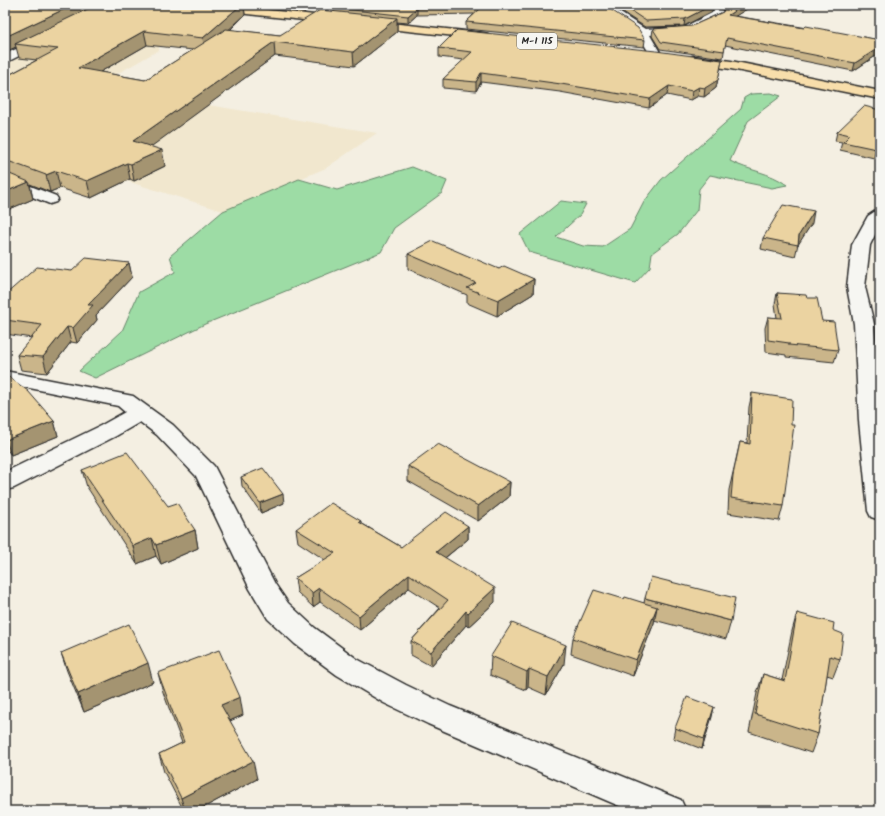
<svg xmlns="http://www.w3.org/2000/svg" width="885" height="816" font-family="Kalam,sans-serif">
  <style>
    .built { fill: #f1e7ce }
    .green { fill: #9ddca5; stroke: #648468 }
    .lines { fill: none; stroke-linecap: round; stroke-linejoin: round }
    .street-casing { stroke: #2b2b2b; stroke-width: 3 }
    .primary-casing { stroke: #2b2b2b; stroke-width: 3 }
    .street { fill: #f6f6f2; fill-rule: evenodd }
    .primary { fill: #f8deab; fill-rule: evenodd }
    .wall { fill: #cab58a; stroke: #2b2b2b; fill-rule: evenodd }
    .shaded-wall { fill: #a49471; stroke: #2b2b2b }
    .building { fill: #ebd3a1; stroke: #2b2b2b }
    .labels { text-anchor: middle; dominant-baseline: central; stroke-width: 3; stroke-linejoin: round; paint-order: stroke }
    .shield { fill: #f6f6f2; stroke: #686867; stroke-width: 1 }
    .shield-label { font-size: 10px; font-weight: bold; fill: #2b2b2b }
  </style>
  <rect width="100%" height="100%" fill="#f4efe2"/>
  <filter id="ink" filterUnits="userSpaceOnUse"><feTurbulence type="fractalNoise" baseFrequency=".025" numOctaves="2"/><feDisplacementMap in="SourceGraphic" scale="8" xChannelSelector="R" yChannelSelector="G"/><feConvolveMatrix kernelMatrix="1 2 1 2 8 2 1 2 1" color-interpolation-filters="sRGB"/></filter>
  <g filter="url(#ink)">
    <polygon class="built" points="161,29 159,50 101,83 178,100 377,133 326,168 223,211 104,174 5,138 5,62 27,53"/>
    <g class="green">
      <path d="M771 93 781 96 748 121 730 161C749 171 770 172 787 185L772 188 710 175 699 189 697 210 678 234 652 253 650 267 635 283 529 252 520 234 561 201 586 204 580 215 556 237 583 246 603 247 630 229 644 202 661 180 741 109 744 98 751 94Z"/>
      <polygon points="412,167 447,181 442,193 394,228 381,252 205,324 95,378 79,371 122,331 139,292 175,272 170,256 223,211 299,179 337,190"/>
    </g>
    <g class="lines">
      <defs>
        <g id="street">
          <polygon points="596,5 608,5 645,29 684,27 712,13 714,9 718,8 723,11 721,17 690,32 650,35 661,54 659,56 651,56 638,34"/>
          <polygon points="43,37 47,38 49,40 47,42 5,63 5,54"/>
          <polygon points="5,176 56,196 58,199 56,202 50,204 5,186"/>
          <polygon points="880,210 880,225 870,245 865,287 874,324 880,405 880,520 871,517 868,511 859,421 854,324 847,287 852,245 868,216 874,212"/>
          <polygon points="5,371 133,396 173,425 214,466 275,584 288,603 315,628 357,659 406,685 450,706 681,800 686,811 631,811 428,724 384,703 337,675 295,644 268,619 250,589 196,476 157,435 140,422 116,436 14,488 5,490 5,472 100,426 125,412 118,406 5,383"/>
        </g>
        <g id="primary">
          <polygon points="186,5 221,5 484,33 488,34 490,36 488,38 484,39 191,8"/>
          <polygon points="693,56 731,61 880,91 880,99 731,69 689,63 687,60 689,57"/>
        </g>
      </defs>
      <use href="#street" class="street-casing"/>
      <use href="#primary" class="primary-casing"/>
      <use href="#street" class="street"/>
      <use href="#primary" class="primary"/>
    </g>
    <g class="wall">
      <path d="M5 5H257L255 7 244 6 245 15 230 30 280 35 334 12V8L302 6V5H604L645 40 644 47 466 29V22L474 14 417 15 408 23 397 22V32L354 66 275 56 151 146 165 166 134 181 130 179 91 198 60 188 50 192 30 184 33 199 5 211V77L37 60 19 58 16 47 5 52ZM147 45 193 50 145 80 100 72Z"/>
      <polygon points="611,5 750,5 750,7 735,16 880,40 880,53 853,71 725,45 723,58 660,49 652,36 653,29 692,26 723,12 723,10 718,7 714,8 711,12 684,26 645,27"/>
      <polygon points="439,48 720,69 716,88 704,97 698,96 691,100 667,95 649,108 560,92 481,82 476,91 443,88 443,79 464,60 439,57"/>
      <polygon points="880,110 880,152 874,158 840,150 842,142 835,141 837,132"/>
      <polygon points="812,223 798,244 795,257 761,249 763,238"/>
      <polygon points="408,254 499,269 534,279 533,294 497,316 467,303 467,295 408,269"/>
      <polygon points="129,263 132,277 96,315 97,320 77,343 71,342 47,373 21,370 17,355 32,338 5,334 5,295 72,271"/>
      <polygon points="777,293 807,298 822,321 838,350 834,362 786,357 786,355 766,352 765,328 768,317 777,318 775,304"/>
      <polygon points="5,374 54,421 58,436 11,455 5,447"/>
      <polygon points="752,393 783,506 779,521 728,513 729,490 740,442 747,443 749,407"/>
      <polygon points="408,466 510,482 509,497 478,521 408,481"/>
      <polygon points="82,470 168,506 195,530 198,548 161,564 156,556 137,564 87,487"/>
      <polygon points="241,477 284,503 261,513 242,486"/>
      <polygon points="361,521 361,523 401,547 468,526 468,539 445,558 495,602 468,627 466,625 431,666 411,655 411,641 440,608 409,588 360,630 320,602 313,607 297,592 295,578 325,560 298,542 296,529"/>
      <polygon points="645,598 731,621 726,639 654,620 654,623 633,676 571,654 573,638 624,599 644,603"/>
      <polygon points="797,613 833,630 840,659 833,677 827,675 818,734 811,753 749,732 757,693 763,674 782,680 792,631"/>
      <polygon points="61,653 153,682 84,712 67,671"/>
      <polygon points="491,656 564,664 546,695 528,687 526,690 490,675"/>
      <polygon points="158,673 243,715 230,721 257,779 197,811 184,811 164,772 159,754 182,743 163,692"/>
      <polygon points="714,707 702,749 673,738 675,728"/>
    </g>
    <g class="shaded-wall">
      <polygon points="73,5 102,5 15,44 16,47 5,52 5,37"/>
      <polygon points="241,5 244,5 245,15 205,51 203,38"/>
      <polygon points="712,5 718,5 718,7 714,8 711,12 684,26 685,19"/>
      <polygon points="744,5 750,5 750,7 726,22 728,15"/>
      <polygon points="417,8 417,15 408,23 408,16"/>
      <polygon points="397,18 397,32 354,66 353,52"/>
      <polygon points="144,31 147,45 81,83 78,68"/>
      <polygon points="274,42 275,56 137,157 133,141"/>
      <polygon points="880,47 880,53 853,71 855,63"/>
      <polygon points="722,60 716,88 704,97 705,88"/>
      <polygon points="481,73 481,82 476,91 476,82"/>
      <polygon points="669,86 667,95 649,108 650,99"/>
      <polygon points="699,87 698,96 691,100 692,91"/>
      <polygon points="880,145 880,152 874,158 876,149"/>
      <polygon points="162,150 165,166 134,181 131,164"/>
      <polygon points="127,163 130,179 91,198 87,181"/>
      <polygon points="56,171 60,188 50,192 46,175"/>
      <polygon points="29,182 33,199 5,211 5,192"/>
      <polygon points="814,211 812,223 798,245 799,235"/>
      <polygon points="129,263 132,277 96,315 97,320 77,343 73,328 88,305"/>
      <polygon points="534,279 533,294 497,316 498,300"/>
      <polygon points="67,327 71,342 47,373 43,357"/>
      <polygon points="54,421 58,436 11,455 6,440"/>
      <polygon points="510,482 509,497 478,521 478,506"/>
      <polygon points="283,494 284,503 261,513 260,503"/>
      <polygon points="468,526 468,539 436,565 436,552"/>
      <polygon points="195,530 198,548 161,564 156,545"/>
      <polygon points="152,538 156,556 137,564 133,546"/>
      <polygon points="409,574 409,588 360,630 359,616"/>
      <polygon points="319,588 320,602 313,607 312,593"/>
      <polygon points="495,588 495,602 468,627 468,613"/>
      <polygon points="657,607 654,623 633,676 636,660"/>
      <polygon points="466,611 466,625 431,666 431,652"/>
      <polygon points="566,645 564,664 546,695 548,677"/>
      <polygon points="148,663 153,682 84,712 78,694"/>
      <polygon points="529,669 528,687 526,690 527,672"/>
      <polygon points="240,697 243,715 225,723 221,705"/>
      <polygon points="714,707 712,717 702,749 704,739"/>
      <polygon points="253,761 257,779 197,811 185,811 181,798"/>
    </g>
    <g class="building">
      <polygon points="5,5 73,5 5,37"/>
      <polygon points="96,5 241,5 203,38 144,31 78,68 145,80 226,29 280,35 320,10 397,18 353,52 274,42 133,141 162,150 131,164 127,163 87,181 56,171 46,175 5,160 5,77 58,49 15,44"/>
      <polygon points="339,5 604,5 638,28 645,40 466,22 481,8 417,8 408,16 334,8"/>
      <polygon points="622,5 712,5 685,19 646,21"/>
      <polygon points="725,5 744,5 728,15 804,28 806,26 880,40 880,47 855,63 727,38 724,51 661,42 653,29 692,26 723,12"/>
      <polygon points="457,30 656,51 722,60 718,80 705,88 699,87 692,91 669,86 650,99 561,84 481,73 476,82 443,79 472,52 439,48"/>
      <polygon points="864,106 880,110 880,145 876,149 843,142 850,135 837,132"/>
      <polygon points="5,172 29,182 5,192"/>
      <polygon points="783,205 814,211 799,235 798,245 763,238"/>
      <polygon points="433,241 499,269 504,266 534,279 498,300 467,288 476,283 408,254"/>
      <polygon points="86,258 129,263 88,305 93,305 73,328 67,327 43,357 17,355 42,325 5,320 5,295 37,267 72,271"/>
      <polygon points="777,293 806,295 807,298 817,298 822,321 834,322 838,350 789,345 789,343 768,340 768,317 782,318"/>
      <polygon points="5,374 28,391 54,421 6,440 5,438"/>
      <polygon points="752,393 792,399 791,425 794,425 783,506 731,498 733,475 740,442 750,444"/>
      <polygon points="438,444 510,482 478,506 408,466"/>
      <polygon points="127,452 168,506 177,503 195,530 156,545 152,538 133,546 82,470"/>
      <polygon points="263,468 283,494 260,503 241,477"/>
      <polygon points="331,503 361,521 359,522 401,547 446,512 468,526 436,552 495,588 468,613 466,611 431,652 411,641 448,600 409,574 359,616 319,588 312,593 295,578 335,553 296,529"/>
      <polygon points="651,577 735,598 731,621 645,598"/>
      <polygon points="594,590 624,599 625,597 657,607 636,660 573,638"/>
      <polygon points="797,613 834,623 833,630 843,634 840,659 830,656 818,734 755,714 763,674 785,681"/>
      <polygon points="512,623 566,645 548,677 529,669 527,672 491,656"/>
      <polygon points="129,624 148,663 78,694 61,653"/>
      <polygon points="219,650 240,697 221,705 253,761 181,798 159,754 184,742 158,673"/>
      <polygon points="687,697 714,707 704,739 675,728"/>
      <polygon points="586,808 591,811 583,811"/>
    </g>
  </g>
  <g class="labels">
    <rect class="shield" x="517" y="33" width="40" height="16" rx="3"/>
    <g class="shield-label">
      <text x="537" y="41">M-I 115</text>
    </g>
  </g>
  <rect width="885" height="816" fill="none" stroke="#f6f6f2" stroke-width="20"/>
  <rect x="10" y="10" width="865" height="796" fill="none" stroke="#2b2b2b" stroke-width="1.5" filter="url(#ink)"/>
</svg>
